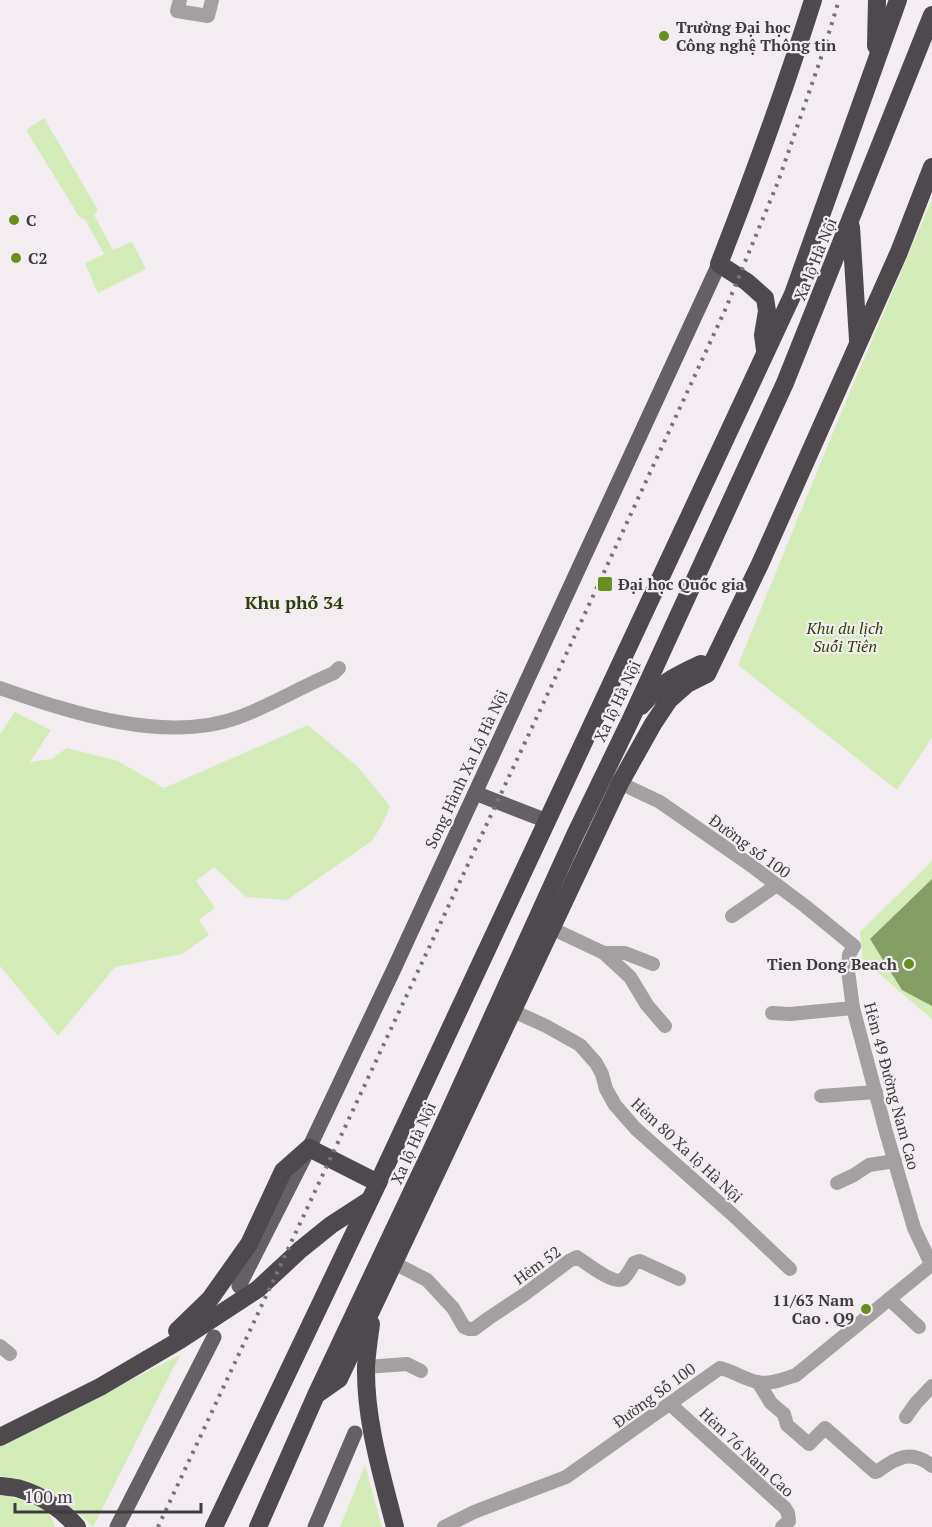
<svg xmlns="http://www.w3.org/2000/svg" width="932" height="1527" font-family="'PT Serif',serif">
  <style>
    .green { fill: #d4ecb8 }
    .water { fill: #859e63 }
    .lines { fill: none; stroke-linecap: round; stroke-linejoin: round }
    .minor { stroke: #a3a0a2; stroke-width: 14 }
    .major { stroke: #646063; stroke-width: 15 }
    .highway { stroke: #4e494d; stroke-width: 18 }
    .rail { stroke: #777477; stroke-width: 4; stroke-dasharray: 3 6; stroke-linecap: butt }
    .poi-dot { fill: #688f1d; stroke: #f3edf2; stroke-width: 2 }
    .labels { text-anchor: middle; dominant-baseline: central; stroke-width: 4.5; stroke-linejoin: round; paint-order: stroke }
    .poi-label { font-size: 16px; font-weight: bold; fill: #3e3c3e; stroke: #f3edf2; text-anchor: start }
    .street-label { font-size: 16px; fill: #3e3c3e; stroke: #f3edf2 }
    .park-label { font-size: 16px; font-style: italic; fill: #2e4400; stroke: #f3edf2 }
    .neighbourhood-label { font-size: 18px; font-weight: bold; fill: #2c3f09; stroke: #f3edf2 }
  </style>
  <rect width="100%" height="100%" fill="#f3edf2"/>
  <g class="green">
    <polygon points="44,118 98,210 94,215 113,250 132,242 146,269 98,293 85,263 104,254 85,219 80,218 26,130"/>
    <polygon points="932,199 932,738 897,790 738,665 836,425"/>
    <polygon points="15,712 51,730 30,762 52,759 67,748 118,761 164,788 308,725 358,767 390,806 383,823 372,841 287,900 246,897 214,867 196,881 215,908 199,920 209,935 182,954 115,967 58,1036 0,966 0,734"/>
    <polygon points="932,861 932,1019 863,960 860,932"/>
    <path d="M180 1355 93 1527C66 1499 38 1484 0 1476V1446Z"/>
    <polygon points="365,1465 382,1527 340,1527"/>
    <path d="M0 1495C15 1497 43 1504 51 1517 53 1520 54 1524 55 1527H0Z"/>
  </g>
  <polygon class="water" points="932,879 932,1006 902,990 870,939"/>
  <g class="lines">
    <g class="minor">
      <polyline points="180,0 177,11 208,16 212,0"/>
      <path d="M0 688C72 713 168 745 242 716 273 704 303 686 334 673L339 668"/>
      <polyline points="620,783 660,802 749,864 805,906 854,946 849,955 848,971 853,1008 886,1132 914,1228 932,1266"/>
      <polyline points="732,916 777,885"/>
      <polyline points="551,928 604,953 630,977 647,1005 665,1026"/>
      <polyline points="604,953 625,953 653,964"/>
      <polyline points="513,1011 546,1026 580,1045 596,1063 602,1074 606,1089 615,1105 636,1129 733,1215 790,1269"/>
      <polyline points="772,1013 790,1014 853,1008"/>
      <polyline points="821,1096 876,1092"/>
      <polyline points="837,1183 854,1175 869,1165 895,1161"/>
      <path d="M394 1263 427 1280 453 1308 464 1327 469 1329H474L489 1318 525 1294 569 1261 577 1257C586 1263 614 1285 623 1279 628 1275 631 1268 634 1263L640 1261 679 1279"/>
      <polyline points="889,1299 919,1327"/>
      <polyline points="0,1346 10,1354"/>
      <polyline points="366,1367 407,1364 421,1371"/>
      <path d="M758 1382 771 1403 784 1414 787 1425 809 1444 825 1428 875 1472 878 1471C897 1457 912 1449 932 1466"/>
      <polyline points="670,1404 785,1508 788,1513 789,1521 782,1527"/>
      <polyline points="906,1417 916,1403 932,1386"/>
      <path d="M444 1527 474 1512 566 1477 720 1368C733 1371 744 1379 757 1382 770 1385 784 1379 796 1375L931 1265"/>
    </g>
    <g class="major">
      <polyline points="475,793 547,821"/>
      <polyline points="239,1286 309,1148 393,971 719,264"/>
      <polyline points="117,1527 214,1337"/>
      <polyline points="315,1527 355,1433"/>
    </g>
    <g class="highway">
      <polyline points="876,46 877,0"/>
      <polyline points="851,227 858,340"/>
      <path d="M765 350 763 335 767 311 765 298 747 282 719 264C753 177 785 89 813 0"/>
      <path d="M641 706C661 683 675 676 701 664"/>
      <path d="M371 1324C369 1338 367 1352 366 1366 365 1421 382 1475 395 1527"/>
      <polyline points="177,1331 210,1299 249,1244 283,1171 309,1148 378,1183"/>
      <polyline points="319,1393 339,1379 620,783 653,724 669,700 687,684 707,674 760,564 899,252 932,167"/>
      <polyline points="0,1437 100,1387 180,1340 258,1289 300,1250 331,1225 368,1201"/>
      <path d="M0 1486C6 1487 14 1487 20 1489 41 1495 63 1510 77 1527"/>
      <polyline points="214,1527 378,1183 793,294 898,0"/>
      <polyline points="258,1527 316,1395 441,1130 575,835 631,719 785,383 932,15"/>
    </g>
    <polyline class="rail" points="158,1527 557,674 726,308 778,182 823,52 839,0"/>
  </g>
  <g class="poi-dot">
    <circle cx="664" cy="36" r="6"/>
    <circle cx="14" cy="220" r="6"/>
    <circle cx="16" cy="258" r="6"/>
    <rect x="597" y="576" width="16" height="16" rx="3"/>
    <circle cx="909" cy="964" r="6"/>
    <circle cx="866" cy="1309" r="6"/>
  </g>
  <g class="labels">
    <g class="poi-label">
      <text x="676" y="27">Trường Đại học<tspan x="676" dy="18">Công nghệ Thông tin</tspan></text>
      <text x="26" y="220">C</text>
      <text x="28" y="258">C2</text>
      <text x="618" y="584">Đại học Quốc gia</text>
      <text x="897" y="964" text-anchor="end">Tien Dong Beach</text>
      <text x="854" y="1300" text-anchor="end">11/63 Nam<tspan x="854" dy="18">Cao . Q9</tspan></text>
    </g>
    <g class="street-label">
      <text transform="translate(815 259) rotate(-68)">Xa lộ Hà Nội</text>
      <text transform="translate(617 701) rotate(-65)">Xa lộ Hà Nội</text>
      <text transform="translate(466 769) rotate(-65)">Song Hành Xa Lộ Hà Nội</text>
      <text transform="translate(750 846) rotate(36)">Đường số 100</text>
      <text transform="translate(892 1086) rotate(75)">Hẻm 49 Đường Nam Cao</text>
      <text transform="translate(413 1143) rotate(-66)">Xa lộ Hà Nội</text>
      <text transform="translate(687 1150) rotate(43)">Hẻm 80 Xa lộ Hà Nội</text>
      <text transform="translate(537 1265) rotate(-36)">Hẻm 52</text>
      <text transform="translate(654 1395) rotate(-36)">Đường Số 100</text>
      <text transform="translate(747 1452) rotate(43)">Hẻm 76 Nam Cao</text>
    </g>
    <g class="park-label">
      <text x="845" y="628">Khu du lịch<tspan x="845" dy="18">Suối Tiên</tspan></text>
    </g>
    <g class="neighbourhood-label">
      <text x="294" y="602">Khu phố 34</text>
    </g>
  </g>
  <path d="M15 1503v9h186v-9" fill="none" stroke="#3e3c3e" stroke-width="3"/>
  <text x="24" y="1503" font-size="18" fill="#3e3c3e" stroke="#f3edf2" stroke-width="4.5" paint-order="stroke">100 m</text>
</svg>
